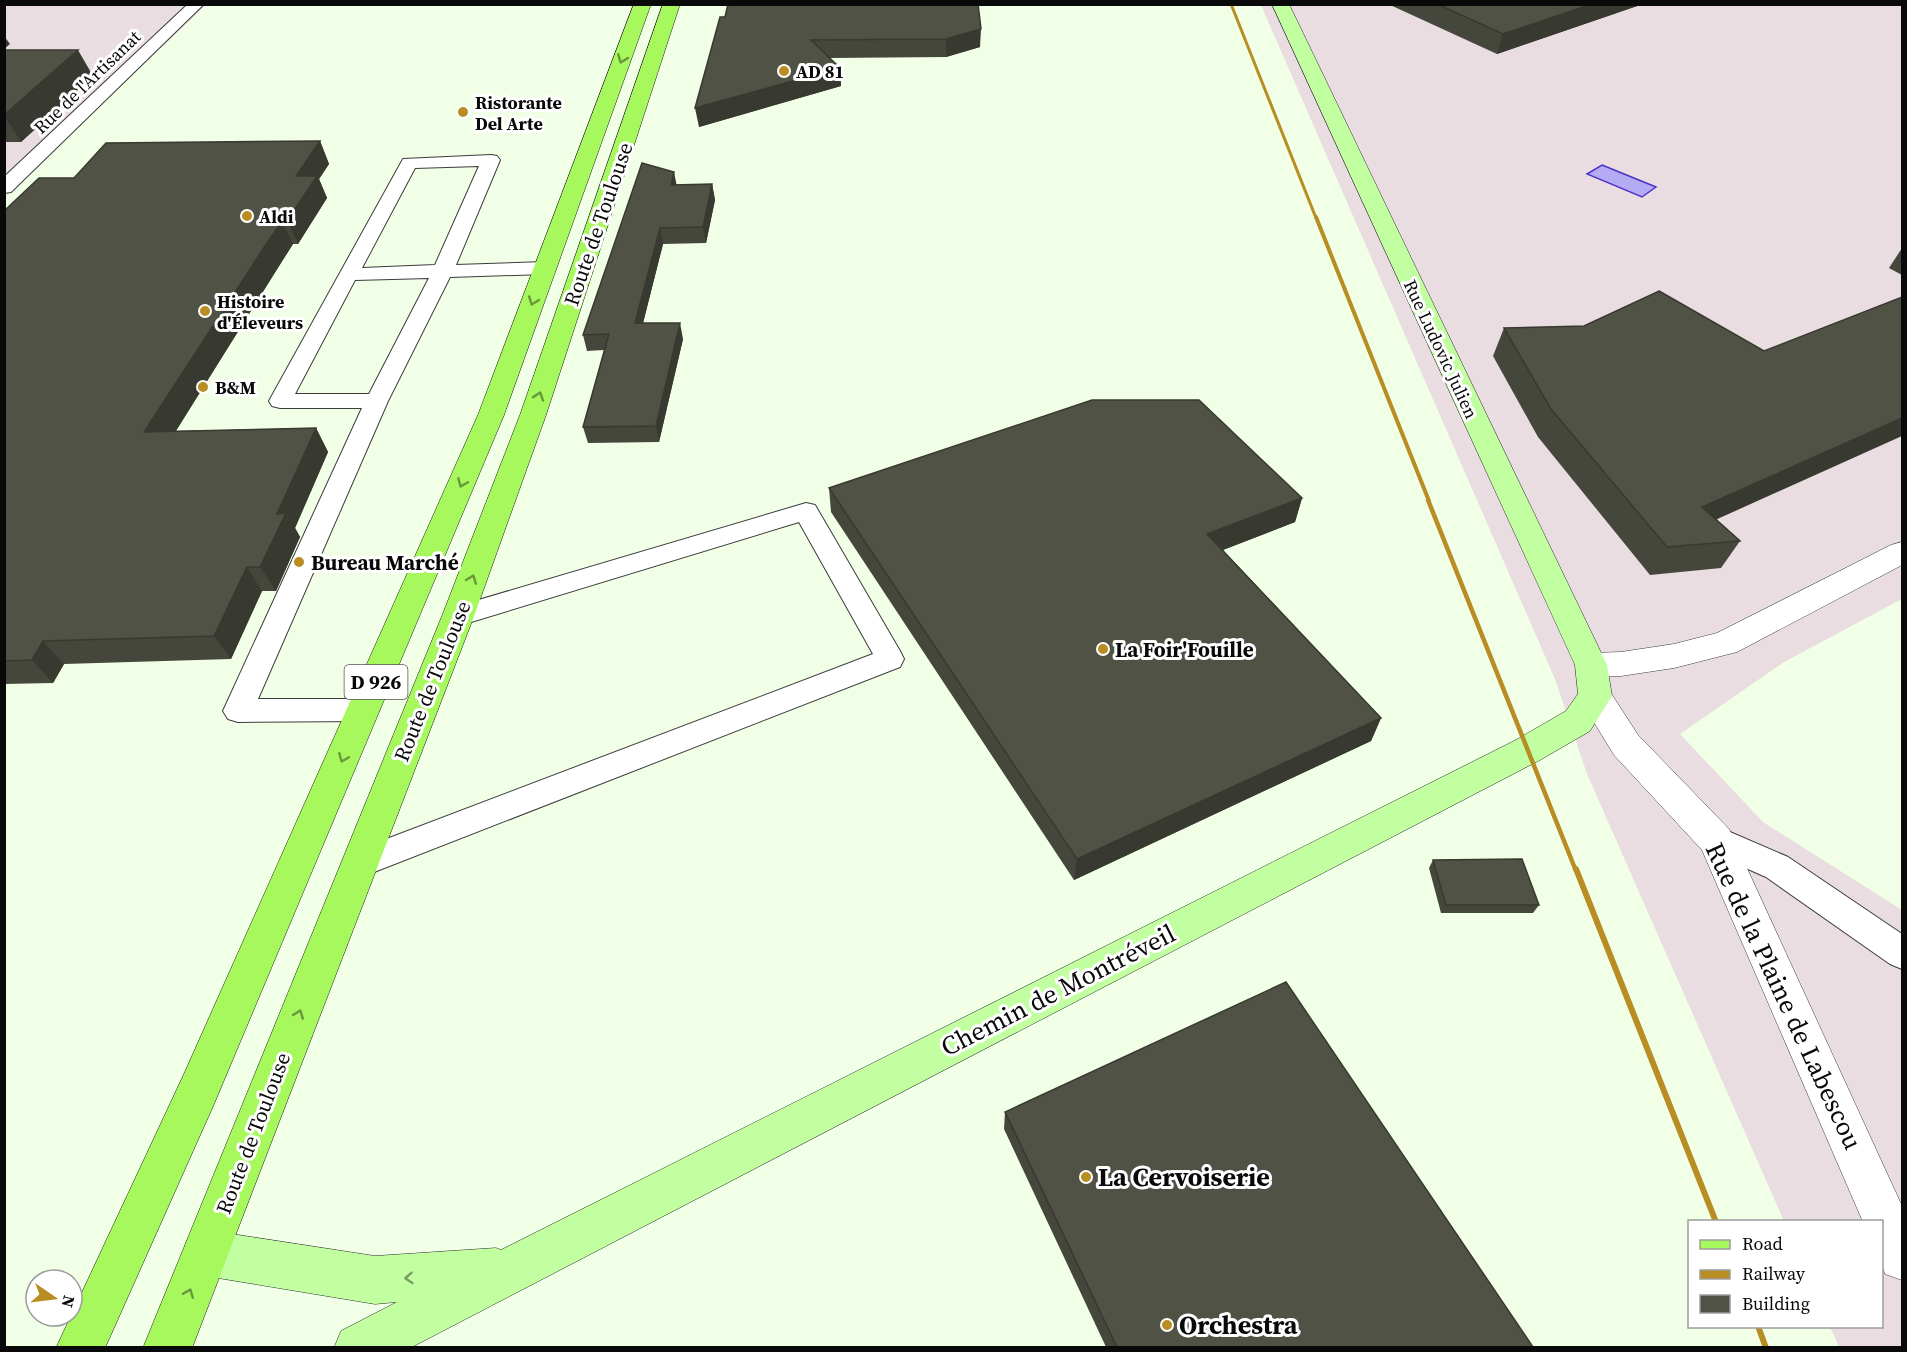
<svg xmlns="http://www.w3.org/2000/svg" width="1907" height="1352" font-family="'Source Serif 4',serif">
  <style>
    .industrial { fill: #e9dde1 }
    .water { fill: #b5abf5; stroke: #4c33cb; stroke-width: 1.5 }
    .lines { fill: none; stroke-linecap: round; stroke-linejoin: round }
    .lane-casing { stroke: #3c3c3c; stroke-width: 2 }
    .street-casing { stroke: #3c3c3c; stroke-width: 1 }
    .secondary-casing { stroke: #2b2b2b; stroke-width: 1 }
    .primary-casing { stroke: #1a1a1a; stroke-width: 1 }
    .lane { fill: #fff; fill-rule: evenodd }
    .street { fill: #fff; fill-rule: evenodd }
    .secondary { fill: #c2ffa1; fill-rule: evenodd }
    .primary { fill: #a7f85d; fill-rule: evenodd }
    .rail-far3 { stroke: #b78d24; stroke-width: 3 }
    .rail-far2 { stroke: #b78d24; stroke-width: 4 }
    .rail-far1 { stroke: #b78d24; stroke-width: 4.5 }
    .rail { stroke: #b78d24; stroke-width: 6 }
    .wall { fill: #45473c }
    .shaded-wall { fill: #383931 }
    .building { fill: #505246; stroke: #383931; stroke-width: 1.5 }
    .oneway { stroke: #68983b }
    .oneway2 { stroke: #789d64 }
    .poi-dot { fill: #b78d24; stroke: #fff; stroke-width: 2 }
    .labels { text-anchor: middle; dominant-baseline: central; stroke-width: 6; stroke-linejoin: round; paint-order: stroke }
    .far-poi-label { font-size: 18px; font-weight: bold; fill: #090909; stroke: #fff; text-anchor: start }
    .far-street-label { font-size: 18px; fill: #090909; stroke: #fff }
    .shield { fill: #fff; stroke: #535353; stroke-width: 1.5 }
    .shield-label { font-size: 20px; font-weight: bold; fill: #090909 }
    .street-label { font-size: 21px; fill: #090909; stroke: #fff }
    .poi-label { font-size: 21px; font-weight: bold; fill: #090909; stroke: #fff; text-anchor: start }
    .near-street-label { font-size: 26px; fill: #090909; stroke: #fff }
    .near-poi-label { font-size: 26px; font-weight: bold; fill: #090909; stroke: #fff; text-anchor: start }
  </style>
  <rect width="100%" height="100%" fill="#f1ffe6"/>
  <g class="industrial">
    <polygon points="5,5 206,5 5,197"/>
    <polygon points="1261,5 1902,5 1902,599 1784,662 1680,734 1763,822 1902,910 1902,1347 1839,1347 1830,1327 1882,1326 1882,1222 1784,1221 1587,774 1555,679"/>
  </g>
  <polygon class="water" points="1602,165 1656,187 1642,197 1587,174"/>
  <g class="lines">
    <defs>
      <g id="lane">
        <polygon points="188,4 204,4 11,192 4,193 4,177"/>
        <path d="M491 155 497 156 500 160 456 265 545 262 552 264 555 268 552 272 545 274 450 277 388 401 258 699H364L374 702 379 710 374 718 364 721 238 722 228 719 223 711 362 408H280L272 406 269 401 403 159ZM479 166 435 265 362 268 415 168ZM429 278 369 394H295L355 280Z"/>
        <polygon points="806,503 815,505 900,651 904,659 900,667 369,874 358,878 347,874 342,864 347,854 873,654 799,522 458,626 448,623 444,616 448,609"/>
        <polygon points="1716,826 1788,857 1902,934 1902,969 1890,964 1766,877 1705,850 1700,840 1705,830"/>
      </g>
      <g id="street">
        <polygon points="1902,542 1902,565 1737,652 1674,668 1621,676 1591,677 1579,674 1575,665 1579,656 1591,653 1621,652 1674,644 1717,633 1891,545"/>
        <polygon points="1595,683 1607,687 1638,735 1729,829 1902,1206 1902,1280 1885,1274 1882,1264 1882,1222 1863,1222 1702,850 1614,755 1578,696 1583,687"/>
      </g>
      <polygon id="secondary" points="1272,4 1289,4 1607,665 1612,696 1590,731 1540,760 410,1348 334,1348 341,1331 397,1302 375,1304 206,1276 189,1270 183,1253 189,1236 206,1230 375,1256 496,1248 501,1250 1516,740 1566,711 1578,694 1575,665"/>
      <g id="primary">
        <polygon points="634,4 651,4 504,415 214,1104 105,1348 56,1348 184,1074 478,415"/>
        <polygon points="663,4 680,4 546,415 474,616 192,1348 143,1348 442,616 520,415"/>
      </g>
    </defs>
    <use href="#lane" class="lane-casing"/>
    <use href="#street" class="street-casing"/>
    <use href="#secondary" class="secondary-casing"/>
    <use href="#primary" class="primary-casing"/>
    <use href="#lane" class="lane"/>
    <use href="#street" class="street"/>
    <use href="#secondary" class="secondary"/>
    <use href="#primary" class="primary"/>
    <polyline class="rail-far3" points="1231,4 1316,218"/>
    <polyline class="rail-far2" points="1316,217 1429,501"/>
    <polyline class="rail-far1" points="1428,500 1576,871"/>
    <g class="rail">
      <polyline points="1576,869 1716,1222"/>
      <polyline points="1758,1326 1766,1348"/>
    </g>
  </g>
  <g class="wall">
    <polygon points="978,4 980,47 946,57 830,58 840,68 841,86 699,127 720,17"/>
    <polygon points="1388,4 1643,4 1497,54"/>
    <polygon points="4,50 93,76 21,142 4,142"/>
    <polygon points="320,141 329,164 319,179 327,198 298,244 293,244 275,272 176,431 316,428 328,452 295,528 300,537 276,591 262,591 231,659 64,664 53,683 4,684 4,211 74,178"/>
    <polygon points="712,184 715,200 706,243 663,244 643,323 683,339 659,442 588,443 583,427 604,350 587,351 583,335 676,185"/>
    <polygon points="1902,248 1902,275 1889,268"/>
    <polygon points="1504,328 1764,351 1717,520 1740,541 1721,568 1650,575 1538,437 1493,356"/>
    <polygon points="829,488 1302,498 1295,522 1223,550 1381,718 1371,741 1074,880 831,512"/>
    <polygon points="1433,860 1539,905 1533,913 1441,913 1429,868"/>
    <polygon points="1005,1112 1533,1347 1106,1347 1004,1129"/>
  </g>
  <g class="shaded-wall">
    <polygon points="1592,4 1643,4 1497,54 1503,34"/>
    <polygon points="981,29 980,47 946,57 946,39"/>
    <polygon points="4,36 10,44 4,49"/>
    <polygon points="78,50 93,76 21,142 4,115"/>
    <polygon points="840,68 841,86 699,127 695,108"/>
    <polygon points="320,141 329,164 319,179 327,198 298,244 287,221 296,176"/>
    <polygon points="674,172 677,187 671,185"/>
    <polygon points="712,184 715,200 706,243 703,227"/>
    <polygon points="282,221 293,244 160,456 144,432"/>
    <polygon points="660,228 663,244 639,339 635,323"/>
    <polygon points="680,323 683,339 659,442 656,426"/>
    <polygon points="1902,418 1902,436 1684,534 1702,507"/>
    <polygon points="316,428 328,452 295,528 300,537 276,591 260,567 277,514"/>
    <polygon points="1302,498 1295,522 1202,558 1207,534"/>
    <polygon points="247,567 262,591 231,659 214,636"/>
    <polygon points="43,641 64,664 53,683 32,660"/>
    <polygon points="1381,718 1371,741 1074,880 1077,859"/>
  </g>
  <g class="building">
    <polygon points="728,4 978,4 981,29 946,39 811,40 840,68 695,108 720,17 725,17"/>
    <polygon points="1437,4 1592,4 1503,34"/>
    <polygon points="4,50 78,50 4,115"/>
    <polygon points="320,141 296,176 317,176 287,221 282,221 263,249 144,432 316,428 277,514 286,513 260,567 247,567 214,636 43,641 32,660 4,661 4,211 39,178 74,178 106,143"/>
    <polygon points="642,163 674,172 671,185 712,184 703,227 660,228 635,323 680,323 656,426 583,427 609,334 583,335"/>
    <polygon points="1659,291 1764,351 1902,297 1902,418 1702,507 1740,541 1667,547 1551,409 1504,328 1584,326"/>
    <polygon points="1092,400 1199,400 1302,498 1207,534 1381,718 1077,859 829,488"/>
    <polygon points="1522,859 1539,905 1446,905 1433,860"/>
    <polygon points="1286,982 1533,1347 1117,1347 1005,1112"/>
  </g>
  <defs><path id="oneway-chevron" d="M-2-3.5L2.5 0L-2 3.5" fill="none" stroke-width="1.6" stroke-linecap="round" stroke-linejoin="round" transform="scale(1.5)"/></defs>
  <g class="oneway">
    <use href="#oneway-chevron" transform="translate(622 59) rotate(111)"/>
    <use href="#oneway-chevron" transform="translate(533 301) rotate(110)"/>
    <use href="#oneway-chevron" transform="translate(539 396) rotate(-71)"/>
    <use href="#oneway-chevron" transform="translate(462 483) rotate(113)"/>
    <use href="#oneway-chevron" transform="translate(472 579) rotate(-69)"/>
    <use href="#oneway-chevron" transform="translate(343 758) rotate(113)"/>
    <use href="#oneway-chevron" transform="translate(299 1014) rotate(-69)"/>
    <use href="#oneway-chevron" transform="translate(189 1293) rotate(-68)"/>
  </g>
  <use class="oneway2" href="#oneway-chevron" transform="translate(409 1278) rotate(176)"/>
  <g class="poi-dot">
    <circle cx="784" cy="71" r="6"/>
    <circle cx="463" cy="112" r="6"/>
    <circle cx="247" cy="216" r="6"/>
    <circle cx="205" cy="311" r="6"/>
    <circle cx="203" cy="387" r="6"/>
    <circle cx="299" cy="562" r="6"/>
    <circle cx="1103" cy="649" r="6"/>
    <circle cx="1086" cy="1177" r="6"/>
    <circle cx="1167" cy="1325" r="6"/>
  </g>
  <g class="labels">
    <g class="far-poi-label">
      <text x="796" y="71">AD 81</text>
      <text x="475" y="102">Ristorante<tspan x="475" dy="21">Del Arte</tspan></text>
      <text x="259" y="216">Aldi</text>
      <text x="217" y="301">Histoire<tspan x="217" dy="21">d'Éleveurs</tspan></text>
      <text x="215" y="387">B&amp;M</text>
    </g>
    <g class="far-street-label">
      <text transform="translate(87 82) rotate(-44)">Rue de l'Artisanat</text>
      <text transform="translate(1441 349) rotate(65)">Rue Ludovic Julien</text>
    </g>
    <rect class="shield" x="344.5" y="665" width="63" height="34" rx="4.5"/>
    <g class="shield-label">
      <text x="376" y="682">D 926</text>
    </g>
    <g class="street-label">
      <text transform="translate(598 224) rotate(-71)">Route de Toulouse</text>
      <text transform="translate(432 681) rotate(-68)">Route de Toulouse</text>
      <text transform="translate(253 1133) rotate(-69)">Route de Toulouse</text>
    </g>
    <g class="poi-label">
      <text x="311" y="562">Bureau Marché</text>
      <text x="1115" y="649">La Foir'Fouille</text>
    </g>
    <g class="near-street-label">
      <text transform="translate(1058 990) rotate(-27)">Chemin de Montréveil</text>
      <text transform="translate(1784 996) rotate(65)">Rue de la Plaine de Labescou</text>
    </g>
    <g class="near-poi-label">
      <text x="1098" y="1177">La Cervoiserie</text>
      <text x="1179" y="1325">Orchestra</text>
    </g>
  </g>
  <rect width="1907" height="1352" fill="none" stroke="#090909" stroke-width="12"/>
  <rect x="1688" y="1220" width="195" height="108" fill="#ffffff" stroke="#9d9d9d" stroke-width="1.5"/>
  <rect x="1700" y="1240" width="30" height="9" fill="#a7f85d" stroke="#9d9d9d" stroke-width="1.5"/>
  <text x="1742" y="1250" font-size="18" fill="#090909">Road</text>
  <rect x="1700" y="1270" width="30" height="9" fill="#b78d24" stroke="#9d9d9d" stroke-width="1.5"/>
  <text x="1742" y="1280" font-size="18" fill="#090909">Railway</text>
  <rect x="1700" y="1295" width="30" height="18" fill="#505246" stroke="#9d9d9d" stroke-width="1.5"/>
  <text x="1742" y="1310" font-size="18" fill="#090909">Building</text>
  <g transform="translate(54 1298) rotate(104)"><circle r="28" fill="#ffffff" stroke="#9d9d9d" stroke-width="1.5"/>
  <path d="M0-4.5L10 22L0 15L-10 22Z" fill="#b78d24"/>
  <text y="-9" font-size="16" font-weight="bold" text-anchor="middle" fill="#090909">N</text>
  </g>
</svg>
